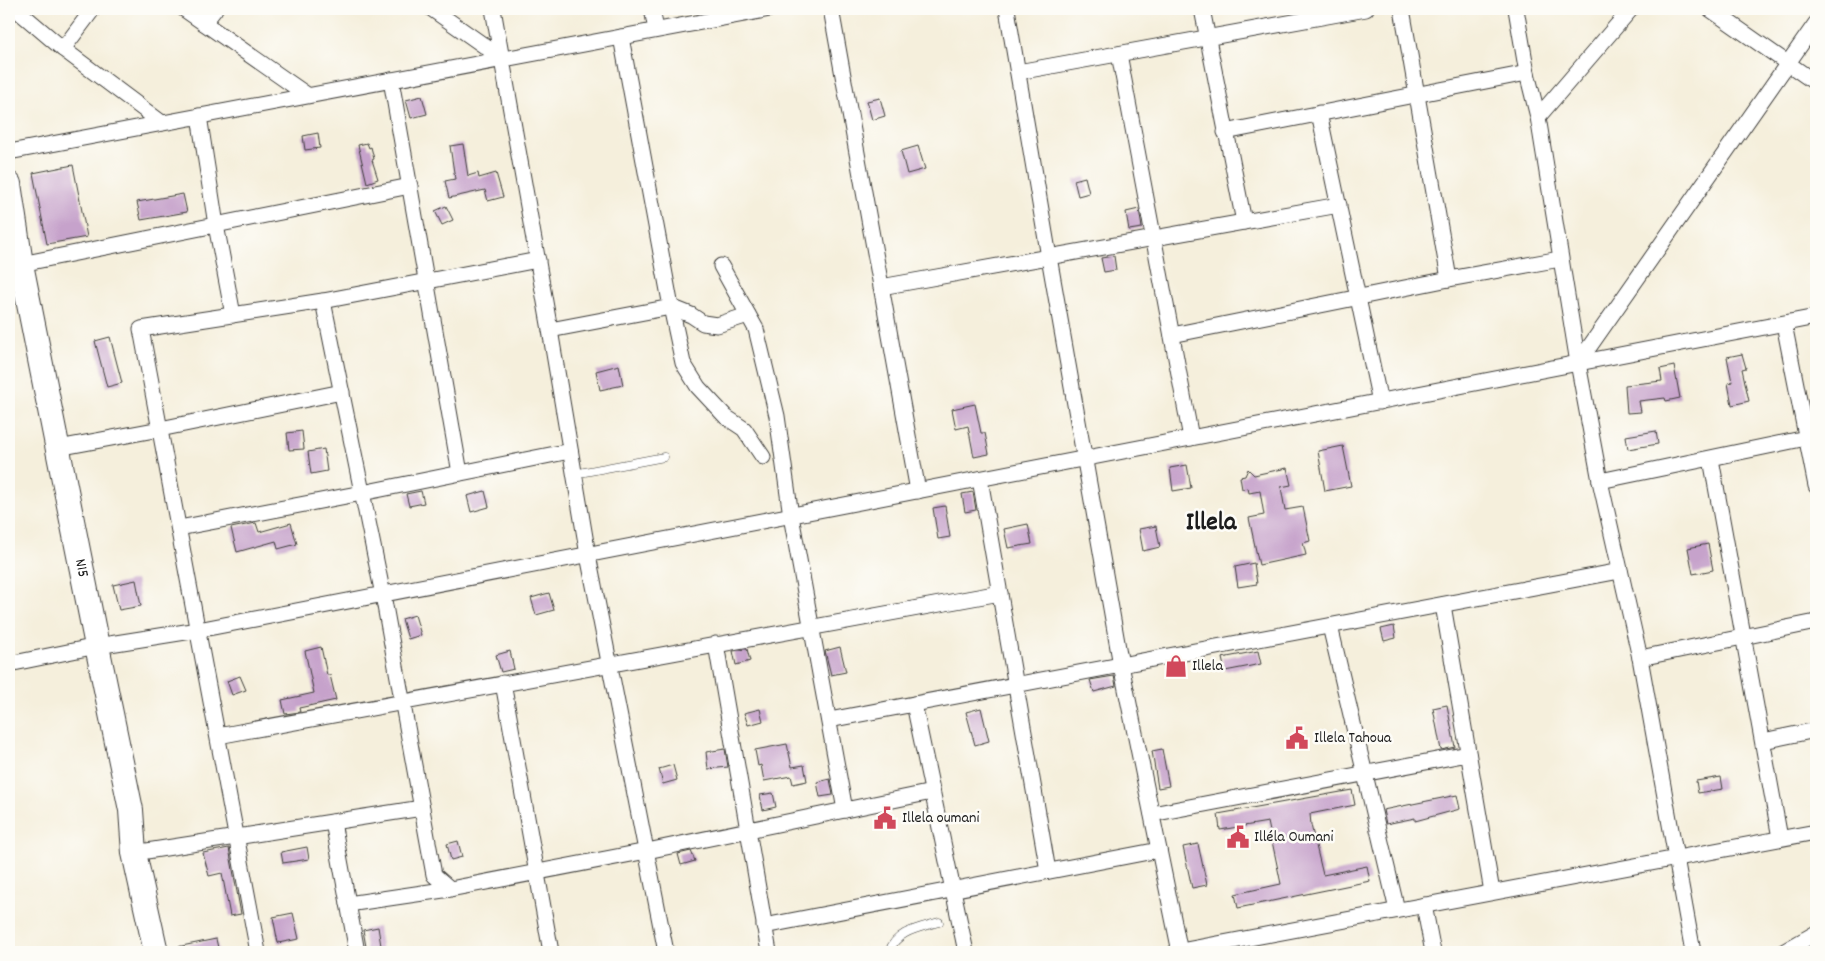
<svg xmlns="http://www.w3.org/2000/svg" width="1825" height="961" font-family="Dekko,sans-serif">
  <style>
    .building { fill: #c6a2cb }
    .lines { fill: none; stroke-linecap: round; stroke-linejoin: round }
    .service-casing { stroke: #3d3c39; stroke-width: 9 }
    .minor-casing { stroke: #3d3c39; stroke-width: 17 }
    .primary-casing { stroke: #3d3c39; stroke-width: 26 }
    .service { stroke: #fff; stroke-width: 8 }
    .minor { stroke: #fff; stroke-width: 15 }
    .primary { stroke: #fff; stroke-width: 24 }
    .labels { text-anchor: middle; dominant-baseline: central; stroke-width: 5; stroke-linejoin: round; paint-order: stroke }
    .street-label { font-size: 16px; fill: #1c1c1c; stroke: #fdfcf7 }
    .poi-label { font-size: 16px; fill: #1c1c1c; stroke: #fdfcf7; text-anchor: start }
    .town-label { font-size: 26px; font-weight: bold; fill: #1c1c1c; stroke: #fdfcf7 }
  </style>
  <rect width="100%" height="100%" fill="#fdfcf7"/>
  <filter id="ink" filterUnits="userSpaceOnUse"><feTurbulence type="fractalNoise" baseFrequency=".02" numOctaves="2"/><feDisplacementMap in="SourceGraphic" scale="10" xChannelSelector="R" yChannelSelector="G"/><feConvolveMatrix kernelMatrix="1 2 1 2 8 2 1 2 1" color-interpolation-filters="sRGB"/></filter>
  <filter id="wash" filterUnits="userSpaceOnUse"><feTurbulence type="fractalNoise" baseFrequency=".0096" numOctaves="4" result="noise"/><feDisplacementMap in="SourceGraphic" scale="20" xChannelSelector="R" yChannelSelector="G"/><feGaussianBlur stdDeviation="1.12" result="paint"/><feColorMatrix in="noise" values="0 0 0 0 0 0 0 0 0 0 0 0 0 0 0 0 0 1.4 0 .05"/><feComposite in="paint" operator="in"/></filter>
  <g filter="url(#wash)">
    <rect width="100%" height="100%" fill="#f5efdc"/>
    <g id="blocks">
      <g class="building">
        <polygon points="422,96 427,114 411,118 406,100"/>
        <polygon points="880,98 885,116 872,120 867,101"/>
        <polygon points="318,133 320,148 305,150 303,136"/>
        <polygon points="367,143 369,148 371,147 374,159 372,160 378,179 367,183 358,145"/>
        <polygon points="463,144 468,176 478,173 479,178 496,173 503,197 488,201 485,190 449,198 445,181 455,179 450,146"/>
        <polygon points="918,146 925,169 907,174 901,151"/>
        <polygon points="73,165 87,237 47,244 33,173"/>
        <polygon points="1085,177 1089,193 1078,196 1074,180"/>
        <polygon points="183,194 187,212 141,220 137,202"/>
        <polygon points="446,206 453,220 442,225 435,211"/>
        <polygon points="1139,209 1142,228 1129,230 1126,212"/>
        <polygon points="1114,256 1116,270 1104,272 1101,258"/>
        <polygon points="110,337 122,383 107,387 95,341"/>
        <polygon points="1742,354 1746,368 1742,369 1749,401 1732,405 1728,383 1732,382 1727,357"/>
        <polygon points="619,365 623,385 600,390 596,371"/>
        <polygon points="1674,366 1680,398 1666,401 1665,398 1639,401 1641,412 1627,413 1625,385 1662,381 1660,369"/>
        <polygon points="975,404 981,433 985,433 989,454 974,457 968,426 956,429 952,409"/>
        <polygon points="302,431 304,449 289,450 287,433"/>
        <polygon points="1656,431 1658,444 1628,449 1626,436"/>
        <polygon points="1343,446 1351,486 1325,491 1318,451"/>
        <polygon points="324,449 327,471 311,474 308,452"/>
        <polygon points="1187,465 1191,488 1173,491 1170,468"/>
        <polygon points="1287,468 1291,485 1281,487 1285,510 1303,507 1310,541 1303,543 1306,555 1259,565 1249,518 1264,515 1260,491 1249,493 1248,488 1242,489 1240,477 1245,476 1248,469 1254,475"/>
        <polygon points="421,491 424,503 409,506 406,494"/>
        <polygon points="485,491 489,507 471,512 467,496"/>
        <polygon points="973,492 976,510 965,512 962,494"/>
        <polygon points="945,506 950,537 938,539 933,508"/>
        <polygon points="256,523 259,532 291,523 297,544 278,549 276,541 237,552 231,528"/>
        <polygon points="1028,524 1032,544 1008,548 1004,529"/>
        <polygon points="1156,526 1160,547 1143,551 1139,529"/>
        <polygon points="1708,544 1713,570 1693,574 1688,548"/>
        <polygon points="1254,563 1257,584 1238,587 1235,567"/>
        <polygon points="136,580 141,606 119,610 113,585"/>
        <polygon points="549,593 554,610 536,615 531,598"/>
        <polygon points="415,615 421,635 408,639 402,619"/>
        <polygon points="1394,626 1396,638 1384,641 1381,629"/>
        <polygon points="321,647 327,675 330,675 336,700 299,708 300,712 285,714 282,700 314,693 305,651"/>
        <polygon points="840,647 846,672 831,675 825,651"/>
        <polygon points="747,649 750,661 736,665 733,651"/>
        <polygon points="510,651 514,669 501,672 496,655"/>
        <polygon points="1258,651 1261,664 1225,671 1222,658"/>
        <polygon points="240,676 246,690 232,695 227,681"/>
        <polygon points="1114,676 1116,686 1094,692 1090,680"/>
        <polygon points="1447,705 1455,747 1441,750 1433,708"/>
        <polygon points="981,708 989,741 975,745 966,712"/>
        <polygon points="760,709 763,721 748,725 744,713"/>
        <polygon points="787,744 792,767 804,765 807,781 793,784 791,776 764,781 761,765 758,766 755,750"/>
        <polygon points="725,749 728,767 708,769 706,752"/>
        <polygon points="1162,749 1169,786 1158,788 1152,751"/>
        <polygon points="673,765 677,780 663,784 659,769"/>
        <polygon points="1721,777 1723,789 1698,793 1696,781"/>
        <polygon points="830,779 833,795 820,797 817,782"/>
        <polygon points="1352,790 1355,805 1310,814 1311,825 1323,875 1367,866 1370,881 1238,908 1235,894 1281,884 1268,822 1220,830 1218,814"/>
        <polygon points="773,793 776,807 763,810 760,795"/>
        <polygon points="1457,795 1460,809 1415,821 1415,818 1386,824 1383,810"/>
        <polygon points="458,841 462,857 451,860 447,844"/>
        <polygon points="1198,844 1207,885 1192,888 1183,847"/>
        <polygon points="307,847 309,859 283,863 281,852"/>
        <polygon points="229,848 241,914 230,916 222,873 209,876 203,853"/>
        <polygon points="691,851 695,861 681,865 678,854"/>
        <polygon points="293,913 299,939 278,943 273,917"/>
        <polygon points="378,927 382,952 367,952 363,930"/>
        <polygon points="216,939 219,952 178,952 177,947"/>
      </g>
    </g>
  </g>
  <g filter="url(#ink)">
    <use href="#blocks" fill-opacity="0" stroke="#3d3c39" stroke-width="1"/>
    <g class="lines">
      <defs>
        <g id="service">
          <polyline points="574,474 664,457"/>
          <path d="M889 952C896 931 919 928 939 922"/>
        </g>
        <g id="minor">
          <polyline points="16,9 63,49 162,123"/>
          <polyline points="184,9 307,95"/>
          <polyline points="432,9 503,59"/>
          <polyline points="493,9 550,330 588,555 666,952"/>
          <polyline points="652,9 656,30"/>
          <polyline points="831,9 918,491"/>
          <polyline points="1007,9 1049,257 1121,665 1180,952"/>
          <polyline points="1202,9 1244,222"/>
          <polyline points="1402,9 1449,279"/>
          <polyline points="1516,9 1527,73 1538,117 1578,363"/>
          <polyline points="1710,9 1816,83"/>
          <polyline points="204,23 215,9"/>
          <polyline points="621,37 671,307 683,363 698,387 726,417 744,429 763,457"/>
          <polyline points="63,49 93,9"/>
          <polyline points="1119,54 1191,438"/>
          <polyline points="1018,72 1366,9"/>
          <polyline points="391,80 460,473"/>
          <polyline points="1319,113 1380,402"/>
          <polyline points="199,116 216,225 233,315"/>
          <polyline points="1538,117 1631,9"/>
          <polyline points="1225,132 1527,73"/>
          <polyline points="9,152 770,9"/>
          <polyline points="21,264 410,186"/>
          <polyline points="721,266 756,329 777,416 791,516 845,810"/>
          <polyline points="881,287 1339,205"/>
          <polyline points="323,301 383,595 434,875 450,889 647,851 932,792"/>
          <polyline points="1784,324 1816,486"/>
          <polyline points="550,330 671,307 691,315 703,323 717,325 748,315"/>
          <polyline points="1172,335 1449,279 1560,259"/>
          <polyline points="58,448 160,429 342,392"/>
          <polyline points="1711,459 1780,838"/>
          <polyline points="980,479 1048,871"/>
          <polyline points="1600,481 1816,436"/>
          <polyline points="179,528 362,493 570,451"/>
          <polyline points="1443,605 1492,892"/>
          <polyline points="1330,626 1397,910"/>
          <polyline points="716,644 769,952"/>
          <polyline points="1640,658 1816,622"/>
          <polyline points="9,664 97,646 198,630 1816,317"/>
          <polyline points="503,683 551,952"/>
          <polyline points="914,704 966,952"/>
          <polyline points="829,720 1620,571"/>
          <polyline points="218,736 1000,593"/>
          <polyline points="1763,741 1816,730"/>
          <polyline points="1152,814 1468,754"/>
          <polyline points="333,822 357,952"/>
          <polyline points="134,853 422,808"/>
          <polyline points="348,904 450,889"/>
          <polyline points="1424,905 1433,952"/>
          <polyline points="764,926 1159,850"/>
          <polyline points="258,952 141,329 323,301 538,260"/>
          <polyline points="1175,952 1816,832"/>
          <polyline points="1693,952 1640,658 1600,481 1578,363 1816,23"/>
          <polyline points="1783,952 1816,933"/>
        </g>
        <g id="primary">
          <path id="s1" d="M9 184 21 264 97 646 131 810 134 853 156 952"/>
        </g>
      </defs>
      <use href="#service" class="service-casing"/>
      <use href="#minor" class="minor-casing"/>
      <use href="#primary" class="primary-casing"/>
      <use href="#service" class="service"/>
      <use href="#minor" class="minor"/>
      <use href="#primary" class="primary"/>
    </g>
  </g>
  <defs>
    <symbol id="shop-bare" viewBox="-9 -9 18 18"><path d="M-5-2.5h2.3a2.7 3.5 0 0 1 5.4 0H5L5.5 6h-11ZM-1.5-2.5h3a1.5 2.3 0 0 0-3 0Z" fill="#d1495b" stroke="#fdfcf7" stroke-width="2.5" paint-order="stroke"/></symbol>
    <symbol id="civic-bare" viewBox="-9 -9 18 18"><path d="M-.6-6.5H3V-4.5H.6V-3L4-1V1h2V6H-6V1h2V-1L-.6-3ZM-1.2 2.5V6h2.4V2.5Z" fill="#d1495b" stroke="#fdfcf7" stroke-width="2.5" paint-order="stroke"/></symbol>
  </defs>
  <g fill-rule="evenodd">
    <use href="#shop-bare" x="1160" y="650" width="32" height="32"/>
    <use href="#civic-bare" x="1281" y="722" width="32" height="32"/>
    <use href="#civic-bare" x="869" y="802" width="32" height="32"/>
    <use href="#civic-bare" x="1222" y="821" width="32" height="32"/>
  </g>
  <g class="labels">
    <g class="street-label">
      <text stroke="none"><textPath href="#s1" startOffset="391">N15</textPath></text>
    </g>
    <g class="poi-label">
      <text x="1192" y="666">Illela</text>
      <text x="1314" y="738">Illela Tahoua</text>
      <text x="902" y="818">Illela oumani</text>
      <text x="1254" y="837">Illéla Oumani</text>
    </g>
    <g class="town-label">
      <text x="1211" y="523">Illela</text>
    </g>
  </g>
  <rect width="1825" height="961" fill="none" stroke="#fdfcf7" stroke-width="30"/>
</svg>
